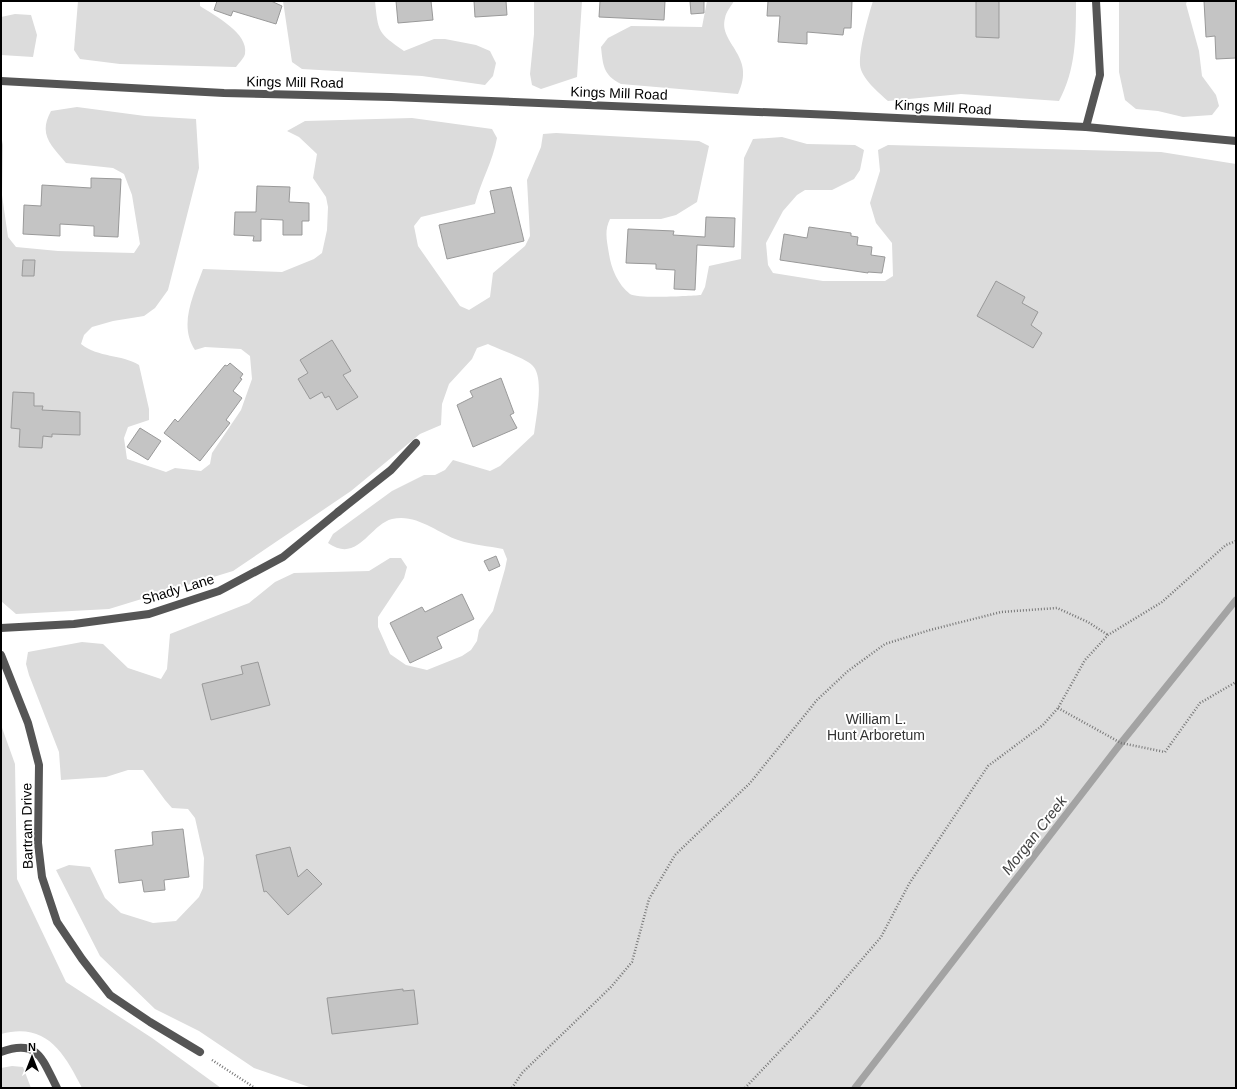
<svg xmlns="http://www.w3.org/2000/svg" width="1237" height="1089" font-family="Helvetica,sans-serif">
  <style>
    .green { fill: #dcdcdc }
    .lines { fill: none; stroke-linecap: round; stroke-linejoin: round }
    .stream { stroke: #a3a3a3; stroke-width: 7 }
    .building { fill: #c4c4c4; stroke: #999 }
    .path { stroke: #777; stroke-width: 2.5; stroke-dasharray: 1 2; stroke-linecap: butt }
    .service { stroke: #555; stroke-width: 8 }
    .minor { stroke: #555; stroke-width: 8 }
    .labels { text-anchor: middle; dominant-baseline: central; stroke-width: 4; stroke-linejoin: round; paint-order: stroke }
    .street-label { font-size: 14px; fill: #000; stroke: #fff }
    .park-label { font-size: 14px; fill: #333; stroke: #fff }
    .water-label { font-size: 15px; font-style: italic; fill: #444; stroke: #fff }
  </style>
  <rect width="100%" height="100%" fill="#fff"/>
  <g class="green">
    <path d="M78 1H200V6C215 16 249 33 245 54 244 58 239 63 236 67L120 64 80 59 74 50Z"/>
    <path d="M283 1H375C378 32 378 33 404 51L434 39H445L476 45 490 51 496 63 493 76 485 85 422 76 302 69 292 62Z"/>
    <polygon points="534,1 582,1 577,77 541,89 532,85 530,74 534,34"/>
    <path d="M707 1H734C731 6 726 12 725 18 718 44 757 55 738 94L621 84C603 75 603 65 601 47L608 38 631 26 702 27Z"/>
    <path d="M873 1H1076C1076 37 1076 69 1059 101L961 94 888 101C879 93 861 78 860 65 859 49 868 17 873 1Z"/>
    <polygon points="1119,1 1187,1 1186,4 1199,51 1202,76 1216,95 1219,106 1212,115 1183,117 1158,111 1136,109 1125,100 1119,72"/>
    <polygon points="15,14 31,15 37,35 33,57 1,55 1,17"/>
    <path d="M77 107 145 116 196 119 199 168 168 290 155 308 144 316 113 321 92 327 84 335 81 344C99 358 121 354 139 365L149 409V420L128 427 124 438 127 459 166 472 175 468 201 471 210 464 212 453 241 410 252 379 250 356 241 349 205 347 195 350C178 325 194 294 203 269L282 272 314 259 322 253 327 230 328 207 326 197 313 178 317 154 299 137 287 131 305 121 412 118 492 129 497 138C493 161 481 181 475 204L421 217 414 226 418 246 460 306 469 310 490 297 493 273 525 246 530 236 527 180 541 147 543 134 556 133 699 141 709 146 697 202 676 215 661 219H610C604 231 607 241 609 254 611 268 618 285 630 294 637 299 689 296 701 295L705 287 709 266 741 259 744 158 753 139 782 137 807 144 855 145 864 150 860 170 854 179 832 190H805L797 195 783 211 766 243 768 265 773 273 823 281H885L893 276 892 243 876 223 870 203 880 171 878 150 888 145 1161 152 1236 164V1088H312L254 1068 199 1031 155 1009 100 956 56 870 69 865 90 867 105 898 121 913 153 923 176 921 199 897 203 888 204 858 195 818 188 809 172 808 165 800 143 770H128L106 777 61 780 59 752 29 675 26 664 28 652 82 642 103 644 128 668 161 679 167 669 170 634 249 603 275 582 294 573 369 571 390 558H401L407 567 404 578 378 617V627L390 654 406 665 427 670 462 656 471 650 477 641 479 630 493 611 505 569 507 559 503 549C489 546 472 545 458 540 438 533 416 513 392 519 369 525 358 564 328 543L333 534 392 491 424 475H435L445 470 453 460 490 471 500 466 534 434C536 418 545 376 532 365 525 358 498 349 488 344L477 348 472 359 449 384 442 404 441 425 420 434 351 491 233 571 109 609 16 614 1 601V135L3 145 2 195 8 237 16 247 58 251 134 253 140 244 132 195 124 174 113 168 66 163C51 145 38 135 51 111Z"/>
    <path d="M1 725 15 764 17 879 66 982 152 1038 221 1088H82C64 1053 47 1022 1 1034Z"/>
    <polygon points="12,1066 23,1067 31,1088 1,1088 1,1068"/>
  </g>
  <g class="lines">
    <polyline class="stream" points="855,1088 1121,743 1236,600"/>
  </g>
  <g class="building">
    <polygon points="217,1 271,1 282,6 276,24 233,11 231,16 214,10"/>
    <polygon points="396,1 431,1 433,20 398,23"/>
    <polygon points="474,1 506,1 507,15 475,17"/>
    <polygon points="600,1 665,1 664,20 599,17"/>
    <polygon points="690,1 704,1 704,13 691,14"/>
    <polygon points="768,1 852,1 851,28 844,28 843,35 807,32 807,44 778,42 780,16 767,16"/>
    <polygon points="974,1 999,1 999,38 976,37 976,1"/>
    <polygon points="1204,1 1236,1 1236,58 1216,59 1215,36 1206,37"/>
    <polygon points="91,178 121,179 118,237 94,236 94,226 60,224 60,236 23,234 24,205 41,206 42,185 91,188"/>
    <polygon points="257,186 290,187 289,202 309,203 309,221 302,221 302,235 283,235 283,220 261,219 261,241 253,241 254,236 234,235 235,212 256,212"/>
    <polygon points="511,187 524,241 447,259 439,225 495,213 490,191"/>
    <polygon points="706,217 735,218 734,247 697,245 695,290 674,289 675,270 656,269 656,264 626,263 628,229 674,231 673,235 705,237"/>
    <polygon points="809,227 851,233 851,236 858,237 857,245 872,247 871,255 885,257 882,273 868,272 868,273 780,260 784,234 807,238"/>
    <polygon points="23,260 35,260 34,276 22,276"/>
    <polygon points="996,281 1025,297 1022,303 1038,312 1031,325 1042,333 1033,348 977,316"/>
    <polygon points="332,340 351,371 343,375 358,397 337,410 329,396 325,398 322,392 310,399 298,379 308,373 300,360"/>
    <polygon points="230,363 243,374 240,378 242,379 233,391 242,398 226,420 230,423 200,461 164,433 175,419 178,422 225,365 227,366"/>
    <polygon points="501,378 514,413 510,415 517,428 473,447 457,405 473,397 470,391"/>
    <polygon points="13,392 34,393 34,406 43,406 42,410 80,412 80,435 52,434 52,437 43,436 42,448 19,447 20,429 11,428"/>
    <polygon points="140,428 161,441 148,460 127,447"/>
    <polygon points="496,556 500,566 489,571 484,561"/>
    <polygon points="462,594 474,619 437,637 442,648 410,663 390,623 422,607 425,612"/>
    <polygon points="258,662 270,705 211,720 202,684 243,674 241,666"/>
    <polygon points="183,829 189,877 164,880 165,890 144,892 142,880 119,883 115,850 153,845 152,832"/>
    <polygon points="290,847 298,877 307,869 322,884 288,915 266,891 264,892 256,855"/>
    <polygon points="403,989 403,991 414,990 418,1024 332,1034 327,998"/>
  </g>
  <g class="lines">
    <g class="path">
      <polyline points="1058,708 1121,743 1165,752 1200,703 1236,682"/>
      <polyline points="212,1060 255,1088"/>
      <polyline points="512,1088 522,1073 611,987 632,962 649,899 675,855 750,783 817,700 848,671 885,644 930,630 1001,612 1057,608 1088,622 1108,635"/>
      <polyline points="745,1088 816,1013 881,937 909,884 988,766 1043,725 1058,708 1085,660 1108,635 1162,602 1226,545 1236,541"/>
    </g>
    <g class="service">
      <polyline points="338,512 391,470 416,443"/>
      <path d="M1 1052C38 1038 42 1059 57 1088"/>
    </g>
    <g class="minor">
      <polyline points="1,81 224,93 391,97 834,115 1086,127 1236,141"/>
      <polyline points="1086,127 1100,75 1096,1"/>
      <polyline points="1,628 74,624 149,614 219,591 283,557 338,512"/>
      <polyline points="1,655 28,723 39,765 38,843 42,877 57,922 82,959 110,995 150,1022 200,1052"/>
    </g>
  </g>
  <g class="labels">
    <g class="street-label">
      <text transform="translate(295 82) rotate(1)">Kings Mill Road</text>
      <text transform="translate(619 93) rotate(2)">Kings Mill Road</text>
      <text transform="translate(943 107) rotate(3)">Kings Mill Road</text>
      <text transform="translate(178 589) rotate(-17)">Shady Lane</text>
      <text transform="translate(27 826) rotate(-91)">Bartram Drive</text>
    </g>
    <g class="park-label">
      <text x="876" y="719">William L.<tspan x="876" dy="16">Hunt Arboretum</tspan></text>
    </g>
    <g class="water-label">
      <text transform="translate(1034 835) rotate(-52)">Morgan Creek</text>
    </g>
  </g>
  <rect width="1237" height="1089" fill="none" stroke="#000000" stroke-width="4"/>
  <g transform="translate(32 1057)" stroke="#ffffff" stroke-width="3" paint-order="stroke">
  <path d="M0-3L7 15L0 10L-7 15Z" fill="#000000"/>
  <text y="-6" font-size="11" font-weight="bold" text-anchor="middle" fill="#000000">N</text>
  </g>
</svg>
